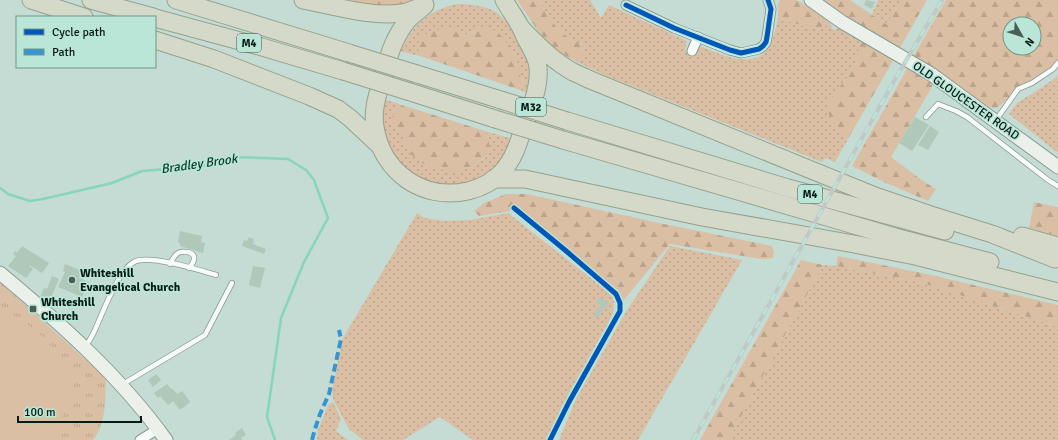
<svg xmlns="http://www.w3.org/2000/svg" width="1058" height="440" font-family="Signika,sans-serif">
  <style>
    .grass { fill: url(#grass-dots) }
    .forest { fill: url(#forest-firs); fill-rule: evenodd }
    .park { fill: url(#park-tufts) }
    .pitch { fill: #dbbfa4 }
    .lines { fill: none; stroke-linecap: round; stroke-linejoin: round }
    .stream { stroke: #86d5bc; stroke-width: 2.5 }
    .building { fill: #afc8b9 }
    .lane-casing { stroke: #899b94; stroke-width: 6 }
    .street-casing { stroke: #899b94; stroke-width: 11 }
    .secondary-casing { stroke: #899b94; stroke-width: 15 }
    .highway-casing { stroke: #95a18d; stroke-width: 19 }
    .lane { stroke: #f6faf8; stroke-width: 4.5 }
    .street { stroke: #f6faf8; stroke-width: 9 }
    .secondary { stroke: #ecf0eb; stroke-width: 13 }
    .highway { stroke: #d5d9ca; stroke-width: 17 }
    .rail-casing { stroke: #c1c8c6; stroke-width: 4 }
    .rail { stroke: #b9e6d6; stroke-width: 2.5; stroke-dasharray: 8; stroke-linecap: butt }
    .highway-bridge-casing { stroke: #95a18d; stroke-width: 19; stroke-linecap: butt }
    .highway-bridge { stroke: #d5d9ca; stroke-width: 17 }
    .quiet { stroke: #3794d3; stroke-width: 4; stroke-dasharray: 8 4; stroke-linecap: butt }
    .cycleway-casing { stroke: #b9e6d6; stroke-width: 8 }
    .cycleway { stroke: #0057b8; stroke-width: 5 }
    .poi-dot { fill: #4a5e58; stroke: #b9e6d6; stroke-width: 1.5 }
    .labels { text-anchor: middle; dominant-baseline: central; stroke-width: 3.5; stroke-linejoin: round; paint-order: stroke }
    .shield { fill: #b9e6d6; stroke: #3e574f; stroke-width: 1 }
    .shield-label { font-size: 11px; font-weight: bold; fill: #091a15 }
    .street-label { font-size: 12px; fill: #091a15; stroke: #b9e6d6 }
    .poi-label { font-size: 12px; font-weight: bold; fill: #091a15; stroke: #b9e6d6; text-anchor: start }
    .water-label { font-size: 13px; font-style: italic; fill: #0b3a2e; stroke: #b9e6d6 }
  </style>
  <defs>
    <pattern id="grass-dots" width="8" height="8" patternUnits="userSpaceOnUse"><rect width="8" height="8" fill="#dbbfa4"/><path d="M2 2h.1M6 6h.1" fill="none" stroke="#bba48c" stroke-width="1.8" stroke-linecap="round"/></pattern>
    <pattern id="forest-firs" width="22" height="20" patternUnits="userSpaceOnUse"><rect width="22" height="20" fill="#dbbfa4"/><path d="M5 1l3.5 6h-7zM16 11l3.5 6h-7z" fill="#bba48c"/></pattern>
    <pattern id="park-tufts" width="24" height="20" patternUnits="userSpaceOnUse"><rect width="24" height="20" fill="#dbbfa4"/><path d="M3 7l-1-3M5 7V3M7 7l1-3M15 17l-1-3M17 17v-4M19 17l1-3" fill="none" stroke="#bba48c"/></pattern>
  </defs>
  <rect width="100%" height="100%" fill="#c4dcd3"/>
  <g class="grass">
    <path d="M538 0H590L601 18 609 5 687 41 685 50 696 55 700 46C719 54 757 72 770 45 774 37 776 27 778 18L810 28 822 27 831 24 832 29 834 30 839 28 859 39V53L855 65 849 75 836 91 828 104 832 127 848 139 835 162 826 158 822 162 607 76 579 63 585 46 570 39 557 28Z"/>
    <polygon points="878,0 902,0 886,24 872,14"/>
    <path d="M456 4C468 4 481 5 492 10 508 17 527 51 529 68 530 76 528 85 527 93L520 90 524 84 517 67 512 50 485 26 471 33 461 36 455 29 432 31 420 38 417 47 423 57 400 51C414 25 427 11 456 4Z"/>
    <polygon points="1058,76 1058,153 1009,114 1016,104 1044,86"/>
    <path d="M384 99 402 105 393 115 394 124 401 131 406 147 455 171 471 167 489 155V140L485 131 513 139C506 156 493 172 476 179 450 191 416 183 398 160 394 154 391 148 388 141 386 137 384 132 383 127 382 118 383 108 384 99Z"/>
    <polygon points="417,213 425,218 444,221 470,220 508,213 612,295 614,302 613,314 563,404 546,440 473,440 440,417 403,440 363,440 349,429 333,399 332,392 343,338"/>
    <polygon points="670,246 742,260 638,440 559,440 576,399 627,310"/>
    <polygon points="823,265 836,266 923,283 1058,327 1058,440 728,440"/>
    <polygon points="333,402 341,419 336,431 348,440 317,440 318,430 328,405"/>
  </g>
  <g class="forest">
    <path d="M339 0H419C391 10 368 4 339 0Z"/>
    <polygon points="517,0 538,0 557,28 570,39 585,46 579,63 554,49 538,31"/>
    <polygon points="780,0 797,0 819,14 831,24 822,27 810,28 778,18 778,4"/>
    <polygon points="821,0 850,0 886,24 902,0 927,0 900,48 863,27"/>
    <path d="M946 0H1058V60L1047 71 1011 96 998 107 994 108 984 106 913 57ZM1010 24H1034V48H1010Z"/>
    <polygon points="485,26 498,32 512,50 517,67 524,85 520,90 423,57 417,47 420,38 432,31 455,29 462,36 471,33"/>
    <polygon points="859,39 894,59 848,139 832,127 829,116 828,103 836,91 849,75 855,65 858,54"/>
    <polygon points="908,67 933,85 891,157 923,181 936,189 928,201 886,183 852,166"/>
    <polygon points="402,105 485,131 489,140 489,154 471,167 455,171 435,169 416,160 406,147 401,131 394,124 391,119 393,115"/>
    <polygon points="506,194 527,194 659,223 772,246 774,252 773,258 761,259 670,244 623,301 516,210 479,216 474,211 484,203"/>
    <polygon points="1034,202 1058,207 1058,236 1029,228"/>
    <polygon points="838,256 927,274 1058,305 1058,327 923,283 836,266"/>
    <polygon points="801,260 823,265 728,440 700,440"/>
  </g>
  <path class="park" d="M0 282 106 378C105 398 107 423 93 440H0Z"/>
  <polygon class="pitch" points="0,312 8,313 22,320 43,337 68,365 74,383 70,403 57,426 39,440 0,440"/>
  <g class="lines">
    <polyline class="stream" points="0,188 8,194 30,201 43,199 112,183 142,171 202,166 236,157 288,159 306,170 314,180 328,218 304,262 281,318 267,417 275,440"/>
  </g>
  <g class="building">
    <polygon points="866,0 875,2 872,9 864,5"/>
    <polygon points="915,117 929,125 912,151 899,143"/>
    <polygon points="930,126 939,132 928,150 918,145"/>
    <polygon points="180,231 202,236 201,242 205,243 203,253 180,246 180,243 178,243"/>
    <polygon points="249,237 254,239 253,244 266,249 264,254 242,246 244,240 247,241"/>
    <polygon points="22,246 49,263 42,273 29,265 29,266 33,269 26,278 8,266 16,256 13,254 15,251 17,253"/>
    <polygon points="65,264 82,271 79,278 89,282 82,297 58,287 65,272 63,271"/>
    <polygon points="253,266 265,268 260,288 249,285"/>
    <polygon points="52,276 59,279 48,305 40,298 44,288 47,289"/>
    <polygon points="600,297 609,303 597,318 593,315 601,306 596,302"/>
    <polygon points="156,374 161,380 153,387 148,380"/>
    <polygon points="167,384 171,389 172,388 177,394 182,391 190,402 180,410 173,401 168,405 160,396 158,398 154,393"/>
    <polygon points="242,428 246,435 241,438 242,440 229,440 236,435 235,433"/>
  </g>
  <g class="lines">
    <defs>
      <g id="lane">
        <polyline points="926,117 938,104 956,111 967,117 1048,180 1058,186"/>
        <polyline points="996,120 1018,89 1032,83 1053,69 1058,63"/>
        <path d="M170 264C172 260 175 255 178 253 181 251 185 252 188 252 198 255 194 262 189 268"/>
        <path d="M85 347C88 343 91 338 93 334 102 316 117 271 134 262 149 254 199 270 216 275"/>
        <polyline points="123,384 205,335 232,283"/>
      </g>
      <g id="street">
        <polyline points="626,5 674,28 730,50 741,53 759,49 763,46 766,42 767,37 771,9 768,0"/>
        <polyline points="692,51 698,37"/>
        <polyline points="140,440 158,429"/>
      </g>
      <g id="secondary">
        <polyline points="811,0 842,22 931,74 1058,167"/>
        <path d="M0 273C60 323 120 376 166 440"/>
      </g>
      <g id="highway">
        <polyline points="31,0 84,17"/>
        <polyline points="91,0 153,17"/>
        <polyline points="176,0 349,53"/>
        <path d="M303 0C333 6 378 19 407 12 412 10 417 8 422 6"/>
        <path d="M425 5C420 10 414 14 409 19 394 36 389 55 383 76 378 93 372 110 375 127 382 172 422 201 468 191 480 188 493 182 502 172 513 160 518 145 523 129 530 110 540 88 538 67 537 56 530 47 525 37 523 33 522 29 520 26 515 17 509 9 504 0"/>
        <polyline points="155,18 255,45 343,71"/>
        <path d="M521 28C537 44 553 61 573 72 580 75 586 78 593 81L875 196 931 215 992 234 1055 259"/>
        <polyline points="155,40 214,59 309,96 338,109 350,118 379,145"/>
        <polyline points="417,74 501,100"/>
        <polyline points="410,92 495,119"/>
        <polyline points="567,121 788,188 945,231"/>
        <polyline points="563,140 895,237 990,262"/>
        <polyline points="493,179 525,179 702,217 854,244 915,256 1058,292"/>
        <polyline points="1022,236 1058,246"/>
      </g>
    </defs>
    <use href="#lane" class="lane-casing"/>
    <use href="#street" class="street-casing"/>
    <use href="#secondary" class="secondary-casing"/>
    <use href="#highway" class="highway-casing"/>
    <use href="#lane" class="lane"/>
    <use href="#street" class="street"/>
    <use href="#secondary" class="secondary"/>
    <use href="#highway" class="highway"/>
    <defs>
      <polyline id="rail" points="693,440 894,81 942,0"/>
    </defs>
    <use href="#rail" class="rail-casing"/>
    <use href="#rail" class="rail"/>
    <defs>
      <g id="highway-bridge">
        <polyline points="349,53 417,74"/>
        <polyline points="343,71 410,92"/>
        <polyline points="501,100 567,121"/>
        <polyline points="495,119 563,140"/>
      </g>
    </defs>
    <use href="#highway-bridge" class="highway-bridge-casing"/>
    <use href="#highway-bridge" class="highway-bridge"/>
    <polyline class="quiet" points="312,440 315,429 320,414 329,394 341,339 339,330"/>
    <defs>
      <g id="cycleway">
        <polyline points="626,5 674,28 730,50 741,53 759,49 763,46 766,42 767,37 771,9 768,0"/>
        <polyline points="514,208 565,250 616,294 620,303 620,311 569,402 550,440"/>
      </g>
    </defs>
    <use href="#cycleway" class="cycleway-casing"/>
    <use href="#cycleway" class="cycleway"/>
  </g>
  <g class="poi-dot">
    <circle cx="72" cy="280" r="4"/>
    <rect x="29" y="305" width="8" height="8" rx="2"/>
  </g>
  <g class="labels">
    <g class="shield">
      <rect x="237" y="34" width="24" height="18" rx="3"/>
      <rect x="516" y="98" width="30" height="18" rx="3"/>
      <rect x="798" y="185" width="24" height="18" rx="3"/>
    </g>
    <g class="shield-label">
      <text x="249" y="43">M4</text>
      <text x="531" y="107">M32</text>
      <text x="810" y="194">M4</text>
    </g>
    <g class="street-label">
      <text transform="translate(966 101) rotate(35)">OLD GLOUCESTER ROAD</text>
    </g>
    <g class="poi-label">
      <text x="80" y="273">Whiteshill<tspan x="80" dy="14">Evangelical Church</tspan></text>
      <text x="41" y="302">Whiteshill<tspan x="41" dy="14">Church</tspan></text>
    </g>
    <g class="water-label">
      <text transform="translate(199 164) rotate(-8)">Bradley Brook</text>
    </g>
  </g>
  <rect x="16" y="16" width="140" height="52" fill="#b9e6d6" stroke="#739489"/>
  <rect x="24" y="29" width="20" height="6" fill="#0057b8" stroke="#739489"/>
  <text x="52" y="36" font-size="12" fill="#091a15">Cycle path</text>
  <rect x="24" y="49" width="20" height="6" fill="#3794d3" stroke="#739489"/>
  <text x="52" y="56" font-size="12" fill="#091a15">Path</text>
  <g transform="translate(1022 36) rotate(129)"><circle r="19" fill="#b9e6d6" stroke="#739489"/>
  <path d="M0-3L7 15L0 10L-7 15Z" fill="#4a5e58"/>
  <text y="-6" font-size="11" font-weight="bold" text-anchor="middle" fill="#091a15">N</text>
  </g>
  <path d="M18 416v6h123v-6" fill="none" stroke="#091a15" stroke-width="2"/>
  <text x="24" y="416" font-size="12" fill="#091a15" stroke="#b9e6d6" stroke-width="3" paint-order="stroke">100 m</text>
</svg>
